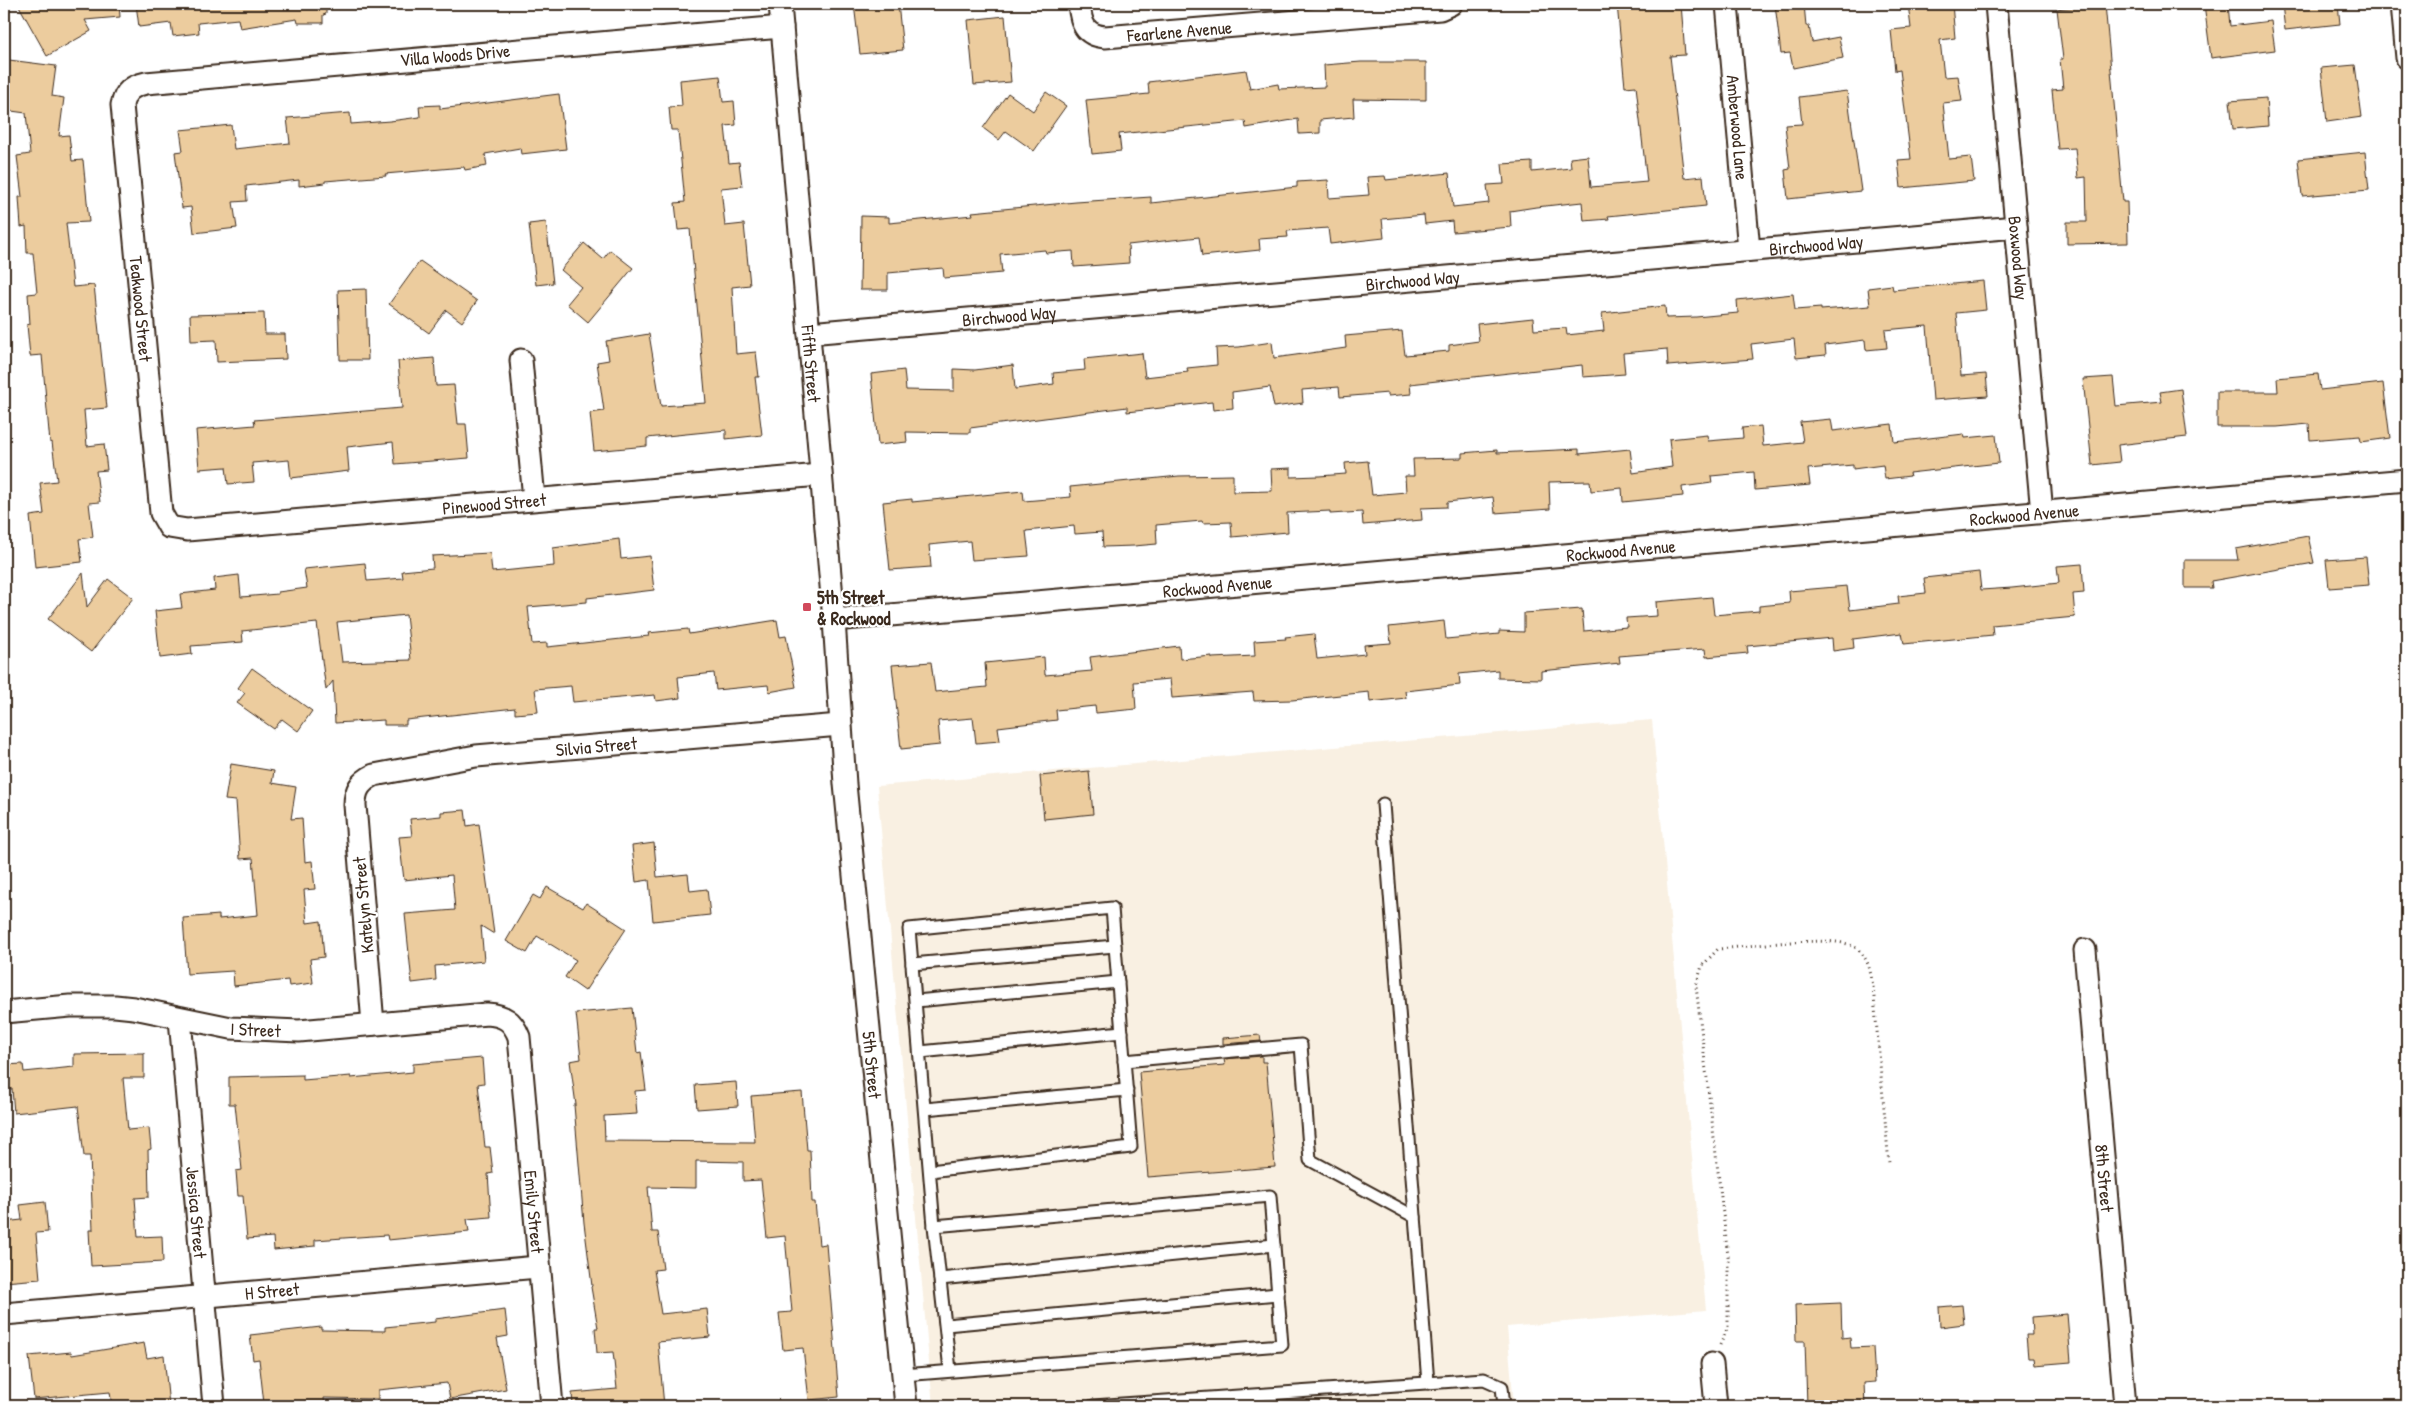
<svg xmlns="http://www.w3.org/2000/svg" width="2411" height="1410" font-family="'Patrick Hand',sans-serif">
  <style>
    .built { fill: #f9f0e2 }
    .building { fill: #eccc9e; stroke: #3b2a1e; fill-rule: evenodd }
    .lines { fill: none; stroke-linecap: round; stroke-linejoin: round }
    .service-casing { stroke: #3b2a1e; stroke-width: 15 }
    .minor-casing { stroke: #3b2a1e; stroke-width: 25 }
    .path { stroke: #3b2a1e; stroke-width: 3; stroke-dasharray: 1 4; stroke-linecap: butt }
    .service { stroke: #fff; stroke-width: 11 }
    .minor { stroke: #fff; stroke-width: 21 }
    .poi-dot { fill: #d1495b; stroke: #fff; stroke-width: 2 }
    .labels { text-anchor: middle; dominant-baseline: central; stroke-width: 4.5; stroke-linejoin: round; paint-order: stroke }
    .street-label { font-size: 18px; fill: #3b2a1e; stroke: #fff }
    .poi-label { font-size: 18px; font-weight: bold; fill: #3b2a1e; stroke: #fff; text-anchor: start }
  </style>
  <rect width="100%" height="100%" fill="#fff"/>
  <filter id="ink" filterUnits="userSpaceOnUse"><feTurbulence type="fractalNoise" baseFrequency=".02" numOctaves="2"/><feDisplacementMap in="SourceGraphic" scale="10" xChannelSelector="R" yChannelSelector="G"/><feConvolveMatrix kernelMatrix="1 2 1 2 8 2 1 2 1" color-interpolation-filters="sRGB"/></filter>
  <g filter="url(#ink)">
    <polygon class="built" points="1652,720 1706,1310 1507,1327 1514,1406 933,1406 877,786"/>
    <g class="building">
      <polygon points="18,4 119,4 120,17 85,20 91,31 47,56"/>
      <polygon points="136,4 326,4 326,14 323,15 323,23 298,23 297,19 240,28 238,19 198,23 199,33 173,36 171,23 139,27"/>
      <polygon points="854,4 898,4 903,50 860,54"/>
      <polygon points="1617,4 1681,4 1685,55 1670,56 1684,178 1703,176 1706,206 1608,216 1609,219 1584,221 1582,202 1536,207 1510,211 1511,227 1453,232 1452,221 1425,224 1424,215 1382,219 1384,238 1330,244 1328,228 1287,231 1288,237 1259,239 1260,250 1202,256 1199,237 1128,245 1129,263 1074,267 1073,251 1046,253 1045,250 1000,254 1002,273 944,278 943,268 888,273 888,290 860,290 861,216 889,217 889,223 973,215 972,212 1076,202 1151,197 1151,203 1297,187 1297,182 1328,180 1329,198 1369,195 1367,177 1385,176 1386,180 1449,173 1453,207 1489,203 1487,185 1504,184 1502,164 1532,162 1532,172 1571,168 1570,158 1588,156 1591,187 1647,182 1636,86 1625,87"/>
      <polygon points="1775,4 1804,4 1806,26 1809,26 1812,42 1839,37 1843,58 1793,68 1790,53 1781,54"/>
      <polygon points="1908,4 1952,4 1955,38 1940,40 1944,77 1958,76 1962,101 1943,103 1949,159 1971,157 1974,181 1901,188 1898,160 1911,159 1900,70 1895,71 1891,30 1911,28"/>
      <polygon points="2105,4 2123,202 2127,202 2128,243 2067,244 2067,222 2087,222 2086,177 2078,178 2075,148 2058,149 2052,90 2063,89 2060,59 2063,59 2057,9"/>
      <polygon points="2204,4 2228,4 2230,26 2271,21 2275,50 2211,58"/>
      <polygon points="2282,4 2338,4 2340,24 2285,30"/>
      <polygon points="1005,16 1011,82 974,85 968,20"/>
      <polygon points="9,60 56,66 52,96 64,98 59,136 69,135 72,161 83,160 89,222 66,223 73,287 94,285 107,408 84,410 87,446 104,444 107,470 96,471 100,502 89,503 93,537 79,539 82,562 35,567 30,516 44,514 40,483 57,481 52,442 50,443 42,355 30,356 27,325 30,324 28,294 37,293 33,253 27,253 26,226 21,227 19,197 22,197 17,156 30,154 26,113 4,110"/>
      <polygon points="1361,62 1426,62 1426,100 1353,99 1354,117 1320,120 1320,133 1299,134 1298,119 1246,128 1245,121 1119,134 1121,151 1092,154 1086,100 1149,94 1148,82 1246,70 1250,89 1278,84 1279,89 1325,87 1324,65"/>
      <polygon points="2355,65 2362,117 2327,122 2321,68"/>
      <polygon points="720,76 723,102 734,101 736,125 725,126 729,163 739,162 742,186 721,188 725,226 744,224 750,285 732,287 736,354 756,352 759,377 755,377 762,435 726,439 726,430 686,434 647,438 647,446 594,451 590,413 604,411 597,362 609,360 606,341 649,334 661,406 706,403 690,229 678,230 675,203 685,202 678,130 671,130 669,107 682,106 680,80"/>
      <polygon points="1847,91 1861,191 1788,199 1785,170 1790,169 1785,125 1802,124 1799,97"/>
      <polygon points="1046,92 1066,106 1034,151 1006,131 999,140 983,128 1008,93 1033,111"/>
      <polygon points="559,94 566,149 521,154 520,148 485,154 487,166 465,170 464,167 385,174 386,176 325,181 325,183 299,186 299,180 246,186 247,201 233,202 237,228 194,233 191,207 182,208 175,152 183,151 180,130 231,125 234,149 290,143 287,118 350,113 351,124 390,121 420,117 419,106 440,105 440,109"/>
      <polygon points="2266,98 2268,126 2233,129 2230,101"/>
      <polygon points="2365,152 2369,190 2302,196 2298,159"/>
      <polygon points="546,222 553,283 536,285 529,224"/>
      <polygon points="584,243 603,259 610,250 633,268 588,322 567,304 581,287 561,270"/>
      <polygon points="420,261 477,301 462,322 446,310 429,333 389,304"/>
      <polygon points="1983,281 1986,310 1956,313 1957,323 1961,376 1986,374 1988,396 1933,400 1927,326 1885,330 1887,348 1866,350 1865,340 1825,345 1826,355 1796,358 1794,339 1751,344 1753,359 1668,366 1667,349 1623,353 1625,374 1583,377 1582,365 1410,384 1411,394 1388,396 1388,393 1340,397 1339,387 1302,390 1303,403 1274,407 1270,387 1232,392 1233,408 1213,410 1212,402 1127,412 1127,407 970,428 970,433 906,432 907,442 878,445 871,374 904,370 906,390 954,391 954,369 975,370 1013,365 1015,389 1054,384 1053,373 1085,370 1084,359 1142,353 1145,377 1188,372 1187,368 1217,365 1216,348 1239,347 1272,342 1274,358 1346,348 1345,336 1402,331 1405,355 1449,351 1449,345 1479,341 1477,324 1533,318 1534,330 1566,328 1567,335 1604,331 1602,313 1665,306 1666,318 1696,317 1738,313 1737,300 1793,294 1795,310 1821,308 1821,310 1870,306 1868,288 1892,285 1893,290"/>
      <polygon points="366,289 368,360 340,360 338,290"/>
      <polygon points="264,313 265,334 285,334 286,359 217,362 216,340 191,341 190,315"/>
      <polygon points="434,358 436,386 454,385 458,424 466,424 469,458 395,464 393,442 347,447 349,471 291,478 289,460 252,463 254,482 228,484 226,467 199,469 196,430 255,425 254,420 402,408 398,361"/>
      <polygon points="2318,374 2320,390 2383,383 2390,438 2361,442 2360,436 2310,440 2309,424 2277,427 2217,427 2217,392 2278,392 2277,378"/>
      <polygon points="2113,377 2116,406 2162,402 2160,392 2181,389 2187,437 2118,445 2120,462 2092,465 2083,379"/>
      <polygon points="1831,419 1833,431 1892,424 1894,442 1964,434 1965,438 1996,435 1999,463 1909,473 1910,476 1885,479 1883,465 1853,469 1853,465 1808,469 1810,485 1755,490 1754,472 1711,476 1712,483 1682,487 1683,496 1623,502 1622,488 1591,491 1590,481 1549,482 1550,509 1495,513 1493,497 1447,502 1447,507 1421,508 1422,520 1363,525 1362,512 1330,514 1330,511 1287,513 1288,532 1232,537 1231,522 1203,523 1202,521 1156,525 1157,544 1134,546 1103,547 1102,532 1075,534 1074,526 1026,531 1029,556 972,560 970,541 929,545 931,567 890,570 883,502 912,499 912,502 1023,491 1024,501 1071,497 1070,487 1179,476 1233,475 1233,492 1272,491 1271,469 1291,468 1291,477 1319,476 1346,474 1345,463 1368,461 1372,495 1406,492 1405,476 1414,476 1413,459 1462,458 1462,453 1497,450 1497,453 1579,449 1579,454 1630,449 1633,473 1672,467 1669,439 1707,435 1708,441 1743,438 1742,428 1761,426 1763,446 1803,442 1800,422"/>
      <polygon points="2308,536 2314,563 2211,581 2212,588 2185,588 2185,560 2238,560 2236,549"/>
      <path d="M619 539 621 559 650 556 654 590 587 598V602L528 607 532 644 547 643V647L649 636 648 633 688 629 689 634 777 620 780 637 786 636 796 687 769 692 768 685 716 690 714 673 678 677 680 698 656 701 655 695 573 702 571 686 535 689 538 712 515 714V708L406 720V725H384V720L335 723 333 681 326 690 317 623 242 631 243 642 191 646 192 654 160 658 155 611 182 608 180 594 215 590 214 578 239 575 241 597 278 594V592L307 588 304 569 365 563 367 581 403 578 402 571 433 568 432 556 490 553 492 572 554 566 553 548ZM406 615 411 660 342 662 337 622Z"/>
      <polygon points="2366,557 2369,585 2329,588 2326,560"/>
      <polygon points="2082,564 2084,593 2073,594 2075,617 1992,625 1993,635 1904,644 1902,633 1853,639 1854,648 1833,651 1832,638 1747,646 1748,653 1706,657 1705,649 1619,656 1620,663 1541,671 1541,679 1498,678 1498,670 1459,674 1460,685 1405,691 1406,698 1370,702 1369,692 1292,700 1254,701 1253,692 1172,698 1170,679 1134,682 1136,709 1096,713 1095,706 1056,710 1057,720 998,727 1000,741 976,743 973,718 938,721 940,745 901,749 892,665 931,662 935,692 987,687 985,663 1044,657 1045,675 1092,671 1090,657 1179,646 1180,659 1212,656 1212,658 1255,656 1254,641 1286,639 1285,637 1314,634 1317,659 1365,654 1364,645 1391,643 1389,627 1444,621 1446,639 1499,634 1499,631 1524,632 1524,613 1582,609 1584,631 1627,627 1626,618 1657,616 1656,602 1712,597 1714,615 1759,611 1759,606 1790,603 1789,591 1847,586 1850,610 1899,604 1898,596 1926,593 1924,578 1979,572 1981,590 2012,588 2059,583 2057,566"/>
      <polygon points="83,573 87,607 108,579 133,598 91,652 48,619"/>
      <polygon points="252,668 312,711 298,731 282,719 274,729 237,703 245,693 238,688"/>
      <polygon points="231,764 274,771 272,783 296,787 291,819 302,818 305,862 312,861 315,889 304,890 307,923 321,921 324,957 310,959 313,983 289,986 288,980 234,986 233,971 187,974 183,918 219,915 219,919 258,915 253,858 240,859 236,801 225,800"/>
      <polygon points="1089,771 1093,814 1044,819 1040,776"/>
      <polygon points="465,810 467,826 479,824 494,934 481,926 484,961 435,966 436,980 412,983 405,914 455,910 452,875 404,880 399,837 412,836 410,819 441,816 441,812"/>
      <polygon points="654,843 657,877 688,874 690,891 707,889 710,915 653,921 649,880 636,882 632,846"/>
      <polygon points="547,887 583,908 586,903 626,929 585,991 565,977 576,960 537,936 527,953 506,941 533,895 540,899"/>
      <polygon points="632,1008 637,1053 641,1052 646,1090 635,1091 637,1114 604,1116 605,1141 755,1142 751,1096 802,1092 807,1150 810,1150 812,1202 815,1202 819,1245 826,1244 839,1397 809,1400 803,1348 783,1350 779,1313 792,1312 785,1236 767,1238 761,1180 743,1181 743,1162 696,1161 696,1188 648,1187 652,1232 658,1232 663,1269 654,1270 661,1314 707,1309 710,1337 658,1342 664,1406 573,1406 572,1393 617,1389 613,1352 597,1353 595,1328 598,1328 591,1287 592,1286 584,1223 574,1105 576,1105 570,1061 581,1059 576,1013"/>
      <polygon points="1260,1035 1261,1041 1223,1044 1223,1038"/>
      <polygon points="144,1053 144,1078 123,1078 128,1130 149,1128 151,1149 148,1150 149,1197 135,1198 138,1237 162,1236 163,1262 91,1266 89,1230 93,1230 90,1156 84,1156 78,1106 14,1113 12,1089 4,1090 4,1065 23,1064 24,1072 74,1067 74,1054"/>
      <polygon points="1262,1056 1262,1062 1266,1062 1275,1167 1148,1177 1139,1072 1225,1065 1224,1059"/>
      <polygon points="482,1058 484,1083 478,1084 485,1147 490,1147 493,1173 488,1174 491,1217 467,1219 469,1232 388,1240 387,1235 315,1240 315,1246 274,1250 273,1237 247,1239 243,1196 238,1196 236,1171 242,1170 235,1104 229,1104 229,1077 303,1075 303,1080 351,1076 351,1078 413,1072 413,1064"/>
      <polygon points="736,1082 738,1106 697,1109 695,1085"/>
      <polygon points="45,1202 48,1232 36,1233 40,1279 4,1282 4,1251 7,1251 4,1222 22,1220 20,1205"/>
      <polygon points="1841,1303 1842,1338 1850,1337 1851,1348 1873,1347 1875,1382 1864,1383 1865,1406 1807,1406 1805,1341 1796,1341 1795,1305"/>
      <polygon points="1962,1305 1964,1324 1940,1327 1939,1307"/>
      <polygon points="505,1310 508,1336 497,1338 506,1389 450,1399 447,1383 378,1390 378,1399 324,1398 325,1406 282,1406 281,1402 264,1404 259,1359 253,1360 250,1335 321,1327 321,1330 385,1331 385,1327 435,1322 435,1319"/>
      <polygon points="2067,1314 2071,1362 2035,1365 2034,1358 2028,1358 2026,1335 2032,1335 2031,1317"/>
      <polygon points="144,1343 147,1358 164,1355 169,1406 112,1406 110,1392 34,1399 29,1356 71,1352 72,1355"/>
    </g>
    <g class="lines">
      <defs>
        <g id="service">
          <polyline points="1383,804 1428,1383"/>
          <polyline points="912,964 1115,946"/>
          <polyline points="916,1001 1118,982"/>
          <polyline points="920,1052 1122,1032"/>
          <polyline points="1124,1061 1301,1045 1310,1160 1415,1217"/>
          <polyline points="925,1109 1127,1090"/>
          <polyline points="930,1171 1131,1147 1112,908 909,929 934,1226 950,1370"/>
          <polyline points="940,1279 1274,1245"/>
          <polyline points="946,1325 1278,1294"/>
          <polyline points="903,1375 1282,1345 1270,1196 934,1226"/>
          <polyline points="1093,1406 1484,1379 1502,1387 1504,1406"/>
        </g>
        <g id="minor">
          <path id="s1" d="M780 4 834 620 845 784 906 1406"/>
          <path id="s2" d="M1079 4C1081 23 1084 35 1105 37L1440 9 1451 4"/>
          <path id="s3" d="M1727 4 1749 250"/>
          <path id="s4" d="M1996 4 2042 513"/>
          <polyline points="2402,4 2407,58"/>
          <path id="s5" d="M782 27 146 83C132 86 125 91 122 105L161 513 169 527 187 530 820 475"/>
          <path id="s6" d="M809 333 2016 227"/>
          <polyline points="521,360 534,499"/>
          <path id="s7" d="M834 620 2407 480"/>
          <path id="s8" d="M2085 950 2125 1406"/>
          <path id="s9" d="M4 1012 70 1006H115L134 1008 231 1028 299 1031 487 1014C504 1015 513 1021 519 1037L552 1406"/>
          <path id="s10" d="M180 1019 214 1406"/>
          <path id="s11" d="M373 1024 355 805C355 790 360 782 374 775L476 756 840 725"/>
          <path id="s12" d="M4 1314 538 1267"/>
          <polyline points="1712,1364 1716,1406"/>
        </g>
      </defs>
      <use href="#service" class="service-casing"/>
      <use href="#minor" class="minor-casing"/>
      <path class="path" d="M1720 1345 1728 1327V1256L1696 986 1702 966 1718 949C1745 947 1838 933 1856 948 1869 958 1870 971 1873 986L1889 1164"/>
      <use href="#service" class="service"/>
      <use href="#minor" class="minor"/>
    </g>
  </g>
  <rect class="poi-dot" x="802" y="602" width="10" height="10" rx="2.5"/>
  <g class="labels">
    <g class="street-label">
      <text stroke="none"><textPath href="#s2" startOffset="122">Fearlene Avenue</textPath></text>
      <text transform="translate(455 55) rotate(-5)">Villa Woods Drive</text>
      <text stroke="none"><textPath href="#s3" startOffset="124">Amberwood Lane</textPath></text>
      <text stroke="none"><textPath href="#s6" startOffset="1011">Birchwood Way</textPath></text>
      <text stroke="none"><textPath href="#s4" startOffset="255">Boxwood Way</textPath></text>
      <text stroke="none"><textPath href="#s6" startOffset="606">Birchwood Way</textPath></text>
      <text stroke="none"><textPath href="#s5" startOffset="878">Teakwood Street</textPath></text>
      <text stroke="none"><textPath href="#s6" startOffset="201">Birchwood Way</textPath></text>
      <text stroke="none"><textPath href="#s1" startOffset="361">Fifth Street</textPath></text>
      <text stroke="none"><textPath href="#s5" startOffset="1426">Pinewood Street</textPath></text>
      <text stroke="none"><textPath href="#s7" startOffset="1195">Rockwood Avenue</textPath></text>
      <text stroke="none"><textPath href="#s7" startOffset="790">Rockwood Avenue</textPath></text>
      <text stroke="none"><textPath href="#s7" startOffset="385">Rockwood Avenue</textPath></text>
      <text stroke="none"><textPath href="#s11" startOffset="482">Silvia Street</textPath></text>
      <text transform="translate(363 905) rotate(-95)">Katelyn Street</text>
      <text stroke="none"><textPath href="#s9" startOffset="254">I Street</textPath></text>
      <text stroke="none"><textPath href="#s1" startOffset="1065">5th Street</textPath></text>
      <text stroke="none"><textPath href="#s8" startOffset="229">8th Street</textPath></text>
      <text stroke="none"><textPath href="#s9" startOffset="704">Emily Street</textPath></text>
      <text stroke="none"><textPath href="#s10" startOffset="194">Jessica Street</textPath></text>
      <text stroke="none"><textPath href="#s12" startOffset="269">H Street</textPath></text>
    </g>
    <g class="poi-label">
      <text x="817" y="597">5th Street<tspan x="817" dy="21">&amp; Rockwood</tspan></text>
    </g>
  </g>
  <rect width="2411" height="1410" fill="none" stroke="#fff" stroke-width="20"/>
  <rect x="10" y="10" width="2391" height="1390" fill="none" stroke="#3b2a1e" stroke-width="2" filter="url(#ink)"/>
</svg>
